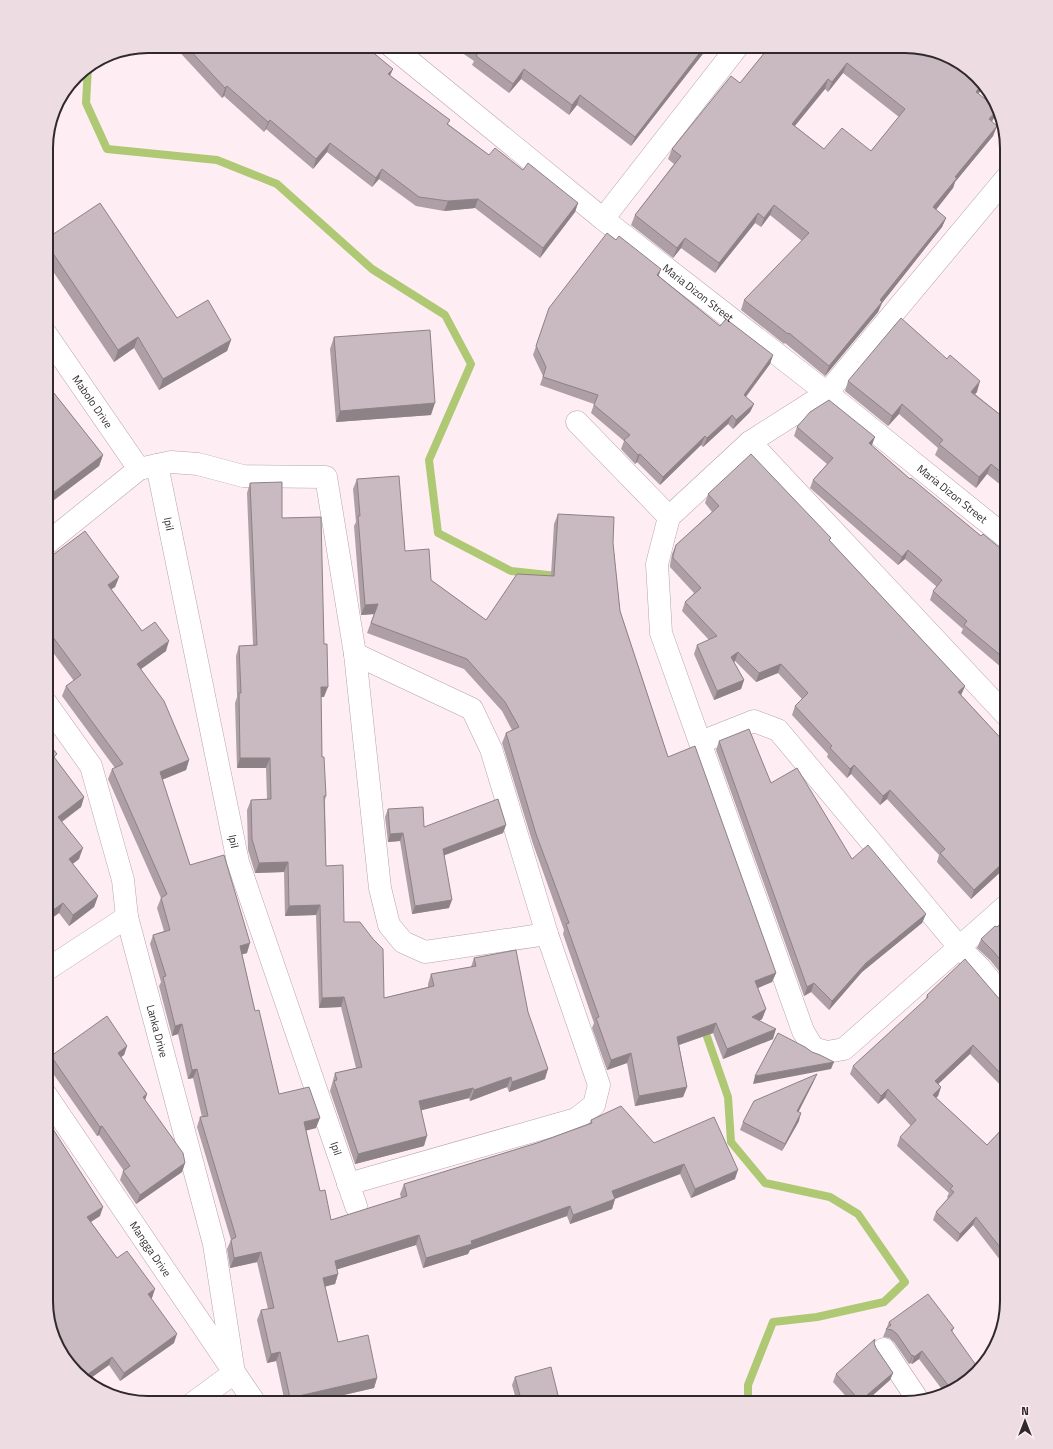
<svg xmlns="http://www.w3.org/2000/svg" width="1053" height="1449" font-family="'Titillium Web',sans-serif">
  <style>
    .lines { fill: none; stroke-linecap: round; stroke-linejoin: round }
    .stream { stroke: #aec873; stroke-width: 8 }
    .minor-casing { stroke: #b5a5ac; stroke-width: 23 }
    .minor { stroke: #fff; stroke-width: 22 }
    .wall { fill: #ad9fa5; fill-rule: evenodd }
    .shaded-wall { fill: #8d8286 }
    .building { fill: #c9b9c0; stroke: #8d8286; fill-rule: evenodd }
    .labels { text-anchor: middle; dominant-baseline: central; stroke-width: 3; stroke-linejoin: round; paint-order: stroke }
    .street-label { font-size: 11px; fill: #2f292b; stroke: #feedf3 }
    .rim { fill: none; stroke: #2f292b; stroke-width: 2 }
  </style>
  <rect width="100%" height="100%" fill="#feedf3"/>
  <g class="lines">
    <g class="stream">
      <polyline points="88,67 86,103 107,149 217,160 277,184 372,269 445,315 471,364 429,460 438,533 511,571 557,576 558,579"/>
      <polyline points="703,1025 728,1097 731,1142 765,1183 830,1197 858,1214 905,1282 884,1302 817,1317 773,1322 748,1385 748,1403"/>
    </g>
    <defs>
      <g id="minor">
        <path id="s1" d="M391 46 603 219 827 393 1007 538"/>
        <polyline points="603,219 738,46"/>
        <path id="s2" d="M46 334 139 469"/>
        <polyline points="577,422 669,517"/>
        <polyline points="750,442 1007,716"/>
        <path id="s3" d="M157 465 238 862 356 1206"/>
        <polyline points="46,544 139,469 171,462 198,464 243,476 326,477 355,654 380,888 389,925 403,942 425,952 547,934"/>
        <path id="s4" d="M46 703 91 766 123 880 127 917 214 1244 234 1373"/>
        <polyline points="701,742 754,721 778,730 959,947 980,968 1007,1001"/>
        <polyline points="1007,905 844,1049 827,1052 813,1048 803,1031 661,633 657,564 669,517 750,442 827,393 1007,177"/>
        <polyline points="46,970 127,917"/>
        <path id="s5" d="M46 1095 255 1403"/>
        <polyline points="348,1184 576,1119 594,1105 599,1085 547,934 491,749 472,709 355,654"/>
        <polyline points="884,1349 918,1400"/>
        <polyline points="193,1403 234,1373"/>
      </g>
    </defs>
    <use href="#minor" class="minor-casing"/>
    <use href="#minor" class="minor"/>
  </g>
  <g class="wall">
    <polygon points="174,46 329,46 338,54 390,76 450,120 448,124 489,155 523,170 578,203 575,212 540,258 475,208 444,211 416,206 379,179 372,187 327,152 313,169 266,129 264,132 224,96 222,98"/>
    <polygon points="452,46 709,46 631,146 577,105 569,115 521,79 509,93 472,65 474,61"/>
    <path d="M770 46 956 60 985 89 983 87 978 94 994 118 992 122 997 126 993 136 955 182 953 188 936 210 946 218 942 227 882 303 878 312 825 376 785 343 784 344 741 310 744 300 802 241 770 215 761 227 755 223 715 273 681 248 673 258 631 225 635 215 674 164 668 159 672 149 740 83ZM843 73 899 117 871 151 824 149 795 126 825 89 828 92Z"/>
    <polygon points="1007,219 1007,235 1002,231 1005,221"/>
    <polygon points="46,239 177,318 231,340 227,351 159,390 134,348 114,362 46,261"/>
    <polygon points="659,276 720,326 773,355 770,364 746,397 754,404 750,412 733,429 728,424 703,447 701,445 660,485 637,462 635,464 621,449 624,441 591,413 594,404 540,385 543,376 533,355 546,317"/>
    <polygon points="334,337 431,415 336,422 330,349"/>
    <polygon points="947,359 977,392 975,394 1007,420 1007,490 987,474 976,488 935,455 938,448 899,414 888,426 845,391 848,381"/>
    <polygon points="46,383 103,455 99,466 50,503 47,499"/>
    <polygon points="797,427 872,445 871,445 910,479 981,536 1007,554 1007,661 1002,668 961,633 963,629 930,600 933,591 937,587 905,559 898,565 810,488 813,480 827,464 794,436"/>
    <polygon points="357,479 405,551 431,580 486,620 551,575 554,524 558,514 613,543 620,611 668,757 776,973 772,982 757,988 766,1009 762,1019 759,1021 773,1039 723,1059 713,1033 679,1045 687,1087 683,1097 635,1106 627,1063 607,1070 592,1028 594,1023 563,934 564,930 533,844 502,743 506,733 512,730 502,711 464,669 367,633 374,614 361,615 354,526 356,522 353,489"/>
    <polygon points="250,483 282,518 324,697 321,697 322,757 326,796 325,800 326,866 344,922 384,998 428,987 428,984 431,974 471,967 474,958 528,1012 545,1079 509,1092 507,1087 470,1101 469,1098 421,1110 424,1146 355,1164 330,1091 335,1073 356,1068 341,1007 319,1008 316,915 285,916 284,872 255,873 248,850 247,810 251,800 267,799 266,768 237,768 235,703 237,697 236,656 239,646 253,645 247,493"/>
    <polygon points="708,494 830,541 965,686 961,695 1007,745 1007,866 971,899 937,862 939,855 887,799 880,805 851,774 847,778 827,757 828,754 792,715 795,706 802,699 778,673 756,682 735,661 734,662 744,680 741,689 714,700 694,654 697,645 709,640 682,611 685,602 694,593 670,567 670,565 672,554 676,545 712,512 705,503"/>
    <polygon points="46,560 119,577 115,587 111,589 142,631 166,651 141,669 189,760 186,770 162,780 190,865 247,953 242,954 255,1011 279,1094 316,1128 306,1130 320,1191 331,1220 401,1198 400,1194 404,1184 537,1143 590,1123 591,1120 654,1143 735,1179 691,1198 680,1174 615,1199 612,1209 570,1224 567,1216 470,1250 468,1254 423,1268 416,1245 337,1269 338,1274 335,1284 325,1286 338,1342 377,1378 374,1388 309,1403 285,1403 276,1361 267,1363 257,1320 261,1310 268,1309 257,1262 230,1268 227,1249 231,1240 197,1127 200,1117 202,1117 193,1078 188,1079 178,1034 172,1036 159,986 161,982 150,944 153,935 164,931 157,908 161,898 108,779 112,769 115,768 62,696 66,686 74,681 46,643"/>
    <polygon points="46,740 55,759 84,797 81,807 62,822 79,859 72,864 98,896 94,907 69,926 59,913 46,922"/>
    <polygon points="719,741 771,783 852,859 926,914 922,923 862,972 829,1010 811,992 804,996 716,750"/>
    <polygon points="388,809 424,827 506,825 503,833 444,855 449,908 412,914 400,841 388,842 385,817"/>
    <polygon points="1007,918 1007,981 990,960 977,948 981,939 997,927"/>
    <polygon points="927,995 1001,1001 1007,1004 1007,1092 970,1054 938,1084 941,1087 938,1096 936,1098 987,1145 1007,1124 1007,1269 973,1225 957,1242 933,1220 936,1212 948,1198 947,1197 949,1193 897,1146 900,1137 911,1126 885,1098 878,1104 850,1074 853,1066 925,1001"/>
    <polygon points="127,1046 124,1055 121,1057 147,1094 145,1100 185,1163 182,1172 136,1204 120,1180 123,1171 124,1171 99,1135 97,1136 47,1065 51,1056"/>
    <polygon points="814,1081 798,1112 799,1121 782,1151 740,1130 743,1122"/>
    <polygon points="46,1129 100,1216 91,1222 117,1258 152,1298 151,1299 174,1343 120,1381 109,1365 88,1380 60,1352"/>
    <polygon points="889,1322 954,1328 952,1332 956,1389 944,1392 919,1359 912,1364 910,1363 909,1364 894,1342 889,1338 883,1337"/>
    <polygon points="874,1343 876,1348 893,1373 890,1380 864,1403 852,1403 833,1382 836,1374"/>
    <polygon points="515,1377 560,1403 517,1403 512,1385"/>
  </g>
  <g class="shaded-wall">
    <polygon points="705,46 709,46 631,146 635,137"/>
    <polygon points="847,63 843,73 828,92 832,82"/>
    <polygon points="393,69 389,78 388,74"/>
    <polygon points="524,69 521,79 509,93 513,84"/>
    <polygon points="828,79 825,89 788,134 792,124"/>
    <polygon points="981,85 983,86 983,87 973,102 976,92"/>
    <polygon points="227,86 224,96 222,98 225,88"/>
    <polygon points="580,95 577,105 569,115 572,105"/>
    <polygon points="997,110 994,118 985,129 989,119"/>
    <polygon points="270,120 266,129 264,132 268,122"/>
    <polygon points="997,126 993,136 955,182 953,188 930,217 933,207 955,177"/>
    <polygon points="330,143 327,152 313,169 316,159"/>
    <polygon points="382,169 379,179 372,187 376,178"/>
    <polygon points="478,199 475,208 444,211 448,201"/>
    <polygon points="578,203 575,212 540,258 543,248"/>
    <polygon points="774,205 770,215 761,227 764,218"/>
    <polygon points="758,213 755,223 715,273 719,263"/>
    <polygon points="946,218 942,227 882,303 878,312 825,376 829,366 880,300"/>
    <polygon points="685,238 681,248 673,258 677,248"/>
    <polygon points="661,269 658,278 657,275"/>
    <polygon points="138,337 134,348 114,362 118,350"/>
    <polygon points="231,340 227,351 159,390 163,379"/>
    <polygon points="773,355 770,364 740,404 744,395"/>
    <polygon points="980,381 977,392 968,402 971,392"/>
    <polygon points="435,403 431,415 336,422 340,411"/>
    <polygon points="754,404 750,412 733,429 736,420"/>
    <polygon points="902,404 899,414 888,426 892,416"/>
    <polygon points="732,415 728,424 703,447 707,438"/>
    <polygon points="705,436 701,445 660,485 663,477"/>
    <polygon points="875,437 872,445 866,452 869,443"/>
    <polygon points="640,454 637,462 635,464 638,455"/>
    <polygon points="103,455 99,466 50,503 54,492"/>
    <polygon points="991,464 987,474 976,488 979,477"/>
    <polygon points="51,488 47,499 46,499 46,491"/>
    <polygon points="908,550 905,559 898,565 902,557"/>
    <polygon points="119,577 115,587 104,594 108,585"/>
    <polygon points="378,604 375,614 361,615 365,605"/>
    <polygon points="169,641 166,651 134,674 137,664"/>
    <polygon points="738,652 735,661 728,666 731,657"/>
    <polygon points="1007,656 1007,661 1002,668 1005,659"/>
    <polygon points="781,664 778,673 756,682 759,673"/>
    <polygon points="744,680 741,689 714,700 717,691"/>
    <polygon points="965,686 961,695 954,701 958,692"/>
    <polygon points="321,687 328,687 324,697 317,697"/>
    <polygon points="240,758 270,758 266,768 237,768"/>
    <polygon points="189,760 186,770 156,782 160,772"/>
    <polygon points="854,765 851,774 847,778 850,769"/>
    <polygon points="890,790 887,799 880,805 883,796"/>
    <polygon points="84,797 81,807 54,827 58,817"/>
    <polygon points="506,825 503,833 440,857 443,849"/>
    <polygon points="403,833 400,841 388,842 390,834"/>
    <polygon points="83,848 79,859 65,870 69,859"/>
    <polygon points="1007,859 1007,866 971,899 974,890"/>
    <polygon points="288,862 284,872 255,873 259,863"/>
    <polygon points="98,896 94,907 69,926 73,915"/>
    <polygon points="452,900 449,908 412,914 415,906"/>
    <polygon points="63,903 59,913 46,922 46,915"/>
    <polygon points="320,905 316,915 285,916 289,906"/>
    <polygon points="926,914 922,923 862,972 829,1010 832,1001 866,963"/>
    <polygon points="250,943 247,953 237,956 240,946"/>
    <polygon points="776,973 772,982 751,991 755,981"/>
    <polygon points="814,983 811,992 804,996 807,987"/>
    <polygon points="344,997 341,1007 319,1008 322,998"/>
    <polygon points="766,1009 762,1019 749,1027 752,1017"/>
    <polygon points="716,1023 713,1033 673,1047 677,1037"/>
    <polygon points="182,1024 178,1034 172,1036 175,1026"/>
    <polygon points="776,1029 773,1039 723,1059 727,1049"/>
    <polygon points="973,1045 970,1054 932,1090 935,1081"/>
    <polygon points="127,1046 124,1055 114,1062 118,1053"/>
    <polygon points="631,1053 627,1063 607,1070 611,1060"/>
    <polygon points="834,1062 831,1069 753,1084 755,1076"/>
    <polygon points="197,1069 193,1078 188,1079 192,1070"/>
    <polygon points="548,1069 545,1079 509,1092 512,1082"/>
    <polygon points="817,1074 814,1081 795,1119 797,1111"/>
    <polygon points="511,1077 507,1087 470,1101 474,1090"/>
    <polygon points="687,1087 683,1097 635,1106 639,1096"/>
    <polygon points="941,1087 938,1096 929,1104 933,1095"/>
    <polygon points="473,1088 469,1098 415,1112 419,1101"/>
    <polygon points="888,1089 885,1098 878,1104 881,1096"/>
    <polygon points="147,1094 144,1103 143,1097"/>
    <polygon points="801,1113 799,1121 782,1151 785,1144"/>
    <polygon points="320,1118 316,1128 301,1132 304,1122"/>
    <polygon points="102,1126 99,1135 97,1136 100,1127"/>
    <polygon points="427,1136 424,1146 355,1164 358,1154"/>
    <polygon points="185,1163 182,1172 136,1204 140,1195"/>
    <polygon points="684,1164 680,1174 609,1201 612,1191"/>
    <polygon points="738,1170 735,1179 691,1198 695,1189"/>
    <polygon points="615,1199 612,1209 570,1224 573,1215"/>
    <polygon points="570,1206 567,1216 470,1250 468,1254 423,1268 426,1258 471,1241"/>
    <polygon points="103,1207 100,1216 84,1226 87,1217"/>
    <polygon points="976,1217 973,1225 957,1242 960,1234"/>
    <polygon points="419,1235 416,1245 332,1271 335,1261"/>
    <polygon points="261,1252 257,1262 230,1268 234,1258"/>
    <polygon points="338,1274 335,1284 320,1288 323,1278"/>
    <polygon points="155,1289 152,1298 145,1303 148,1294"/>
    <polygon points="177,1334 174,1343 120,1381 124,1373"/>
    <polygon points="922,1351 919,1359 912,1364 914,1357"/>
    <polygon points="280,1352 276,1361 267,1363 271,1354"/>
    <polygon points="913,1355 910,1363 909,1364 912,1356"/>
    <polygon points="112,1357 109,1365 88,1380 84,1377"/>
    <polygon points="893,1373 890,1380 864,1403 859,1403 860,1401"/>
    <polygon points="377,1378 374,1388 309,1403 288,1403 290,1398"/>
  </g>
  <g class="building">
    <polygon points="186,46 329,46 338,54 344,46 365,46 393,69 388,74 450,120 447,124 489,155 495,148 523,170 528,163 578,203 543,248 478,199 448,201 419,197 382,169 376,178 330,143 316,159 270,120 268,122 227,86 225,88"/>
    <polygon points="470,46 705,46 635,137 580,95 572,105 524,69 513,84 476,56 479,52"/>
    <path d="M770 46H912L956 60 981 85 976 92 996 107 997 110 989 119 997 126 955 177 957 178 933 207 946 218 880 300 882 302 829 366 789 333 788 334 744 300 809 233 774 205 764 218 758 213 719 263 685 238 677 248 635 215 681 156 672 149 731 76 740 83ZM847 63 905 109 871 151 842 128 824 149 792 124 828 79 832 82Z"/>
    <polygon points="100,203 177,318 208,300 231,340 163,379 138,337 118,350 46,243 46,239"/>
    <polygon points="607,233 616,240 619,236 661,269 657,275 720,326 726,319 773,355 744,395 754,404 736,420 732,415 707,438 705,436 663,477 640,454 638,455 624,440 630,435 594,405 598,395 543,377 546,367 536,346 549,308"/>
    <polygon points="901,318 947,359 950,355 980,381 971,392 1007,420 1007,477 991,464 979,477 939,444 943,440 902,404 892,416 848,381"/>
    <polygon points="430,330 435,403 340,411 334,337"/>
    <polygon points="46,383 103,455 54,492 51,488 46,491"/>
    <polygon points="829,400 875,437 869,443 910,479 911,478 981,536 983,534 1007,554 1007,656 1005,659 964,625 967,621 933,591 942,580 908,550 902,557 813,480 833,458 797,427 810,412"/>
    <polygon points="751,454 831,538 829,540 965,686 958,692 1007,745 1007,859 974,890 940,853 945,849 890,790 883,796 854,765 850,769 830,748 832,746 795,706 808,693 781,664 759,673 738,652 731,657 744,680 717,691 697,645 717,636 685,602 701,588 673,558 673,556 676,545 719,506 708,494"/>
    <polygon points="399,476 405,551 429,549 431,580 486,620 517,574 554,576 558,514 614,517 613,543 620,611 668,757 695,746 776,973 755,981 766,1009 752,1017 776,1029 727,1049 716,1023 677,1037 687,1087 639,1096 631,1053 611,1060 596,1018 599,1017 566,924 569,923 536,834 506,733 519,727 505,702 467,659 371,623 378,604 365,605 358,516 360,516 357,479"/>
    <polygon points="282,482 282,518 321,517 324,644 327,644 328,687 321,687 322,757 324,757 326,796 324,796 326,866 343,865 344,922 360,922 373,939 383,949 384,998 434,986 431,974 476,966 474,958 516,950 528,1012 548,1069 512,1082 511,1077 474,1090 473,1088 419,1101 427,1136 358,1154 334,1081 337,1080 335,1073 362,1067 344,997 322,998 320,905 289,906 288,862 259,863 252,839 251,800 271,799 270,758 240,758 239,693 241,693 239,646 257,645 250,483"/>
    <polygon points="85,531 119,577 108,585 142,631 155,622 169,641 137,664 164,701 189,760 160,772 190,865 224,855 250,943 240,946 255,1011 259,1010 279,1094 309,1087 320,1118 304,1122 320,1191 325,1190 331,1220 407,1196 404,1184 537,1143 592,1123 591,1120 621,1106 654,1143 714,1117 738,1170 695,1189 684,1164 612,1191 615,1199 573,1215 570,1206 471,1241 472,1244 426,1258 419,1235 335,1261 338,1274 323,1278 338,1342 368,1335 377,1378 290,1398 280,1352 271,1354 261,1310 274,1308 261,1252 234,1258 231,1240 236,1237 200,1117 208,1116 197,1069 192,1070 182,1024 175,1026 163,977 166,976 153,935 170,930 161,898 167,894 112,769 123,764 66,686 81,675 47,629 46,629 46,560"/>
    <polygon points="749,729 771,783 797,768 852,859 868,845 926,914 866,963 832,1001 814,983 807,987 719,741"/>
    <polygon points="46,740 57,754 54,757 84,797 58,817 83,848 69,859 98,896 73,915 63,903 46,915"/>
    <polygon points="498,799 506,825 443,849 452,900 415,906 403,833 390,834 388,809 423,807 424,827"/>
    <polygon points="1007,918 1007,968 993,951 981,939 995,926 997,927"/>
    <polygon points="965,959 1001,1001 1007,1004 1006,1013 1007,1014 1007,1080 973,1045 935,1081 941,1087 933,1095 987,1145 1007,1124 1007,1256 976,1217 960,1234 936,1212 954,1192 950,1189 953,1186 900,1137 916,1120 888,1089 881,1096 853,1066 928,997 927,995"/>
    <polygon points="107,1016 127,1046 118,1053 147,1094 143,1097 183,1153 185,1163 140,1195 123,1171 130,1166 102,1126 100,1127 51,1056"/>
    <polygon points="778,1033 805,1047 812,1052 820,1055 834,1062 755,1076"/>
    <polygon points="817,1074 797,1111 801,1113 785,1144 743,1122 754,1101"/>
    <polygon points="51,1126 103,1207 87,1217 117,1258 127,1251 155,1289 148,1294 177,1334 124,1373 112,1357 84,1377 60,1352 46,1301 46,1129"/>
    <polygon points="928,1294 954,1328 951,1330 978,1368 956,1389 949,1391 951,1389 922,1351 914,1357 913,1355 912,1356 897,1334 892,1330 886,1329 891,1325 889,1322"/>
    <polygon points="875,1339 874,1343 876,1348 893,1373 860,1401 836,1374"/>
    <polygon points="551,1367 560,1403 522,1403 515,1377"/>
  </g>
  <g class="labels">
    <g class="street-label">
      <text stroke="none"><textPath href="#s1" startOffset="394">Maria Dizon Street</textPath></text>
      <text stroke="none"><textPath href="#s2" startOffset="82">Mabolo Drive</textPath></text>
      <text stroke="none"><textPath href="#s1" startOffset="718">Maria Dizon Street</textPath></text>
      <text stroke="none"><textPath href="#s3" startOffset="60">Ipil</textPath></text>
      <text stroke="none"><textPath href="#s3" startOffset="384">Ipil</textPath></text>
      <text stroke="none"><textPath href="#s4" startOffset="351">Lanka Drive</textPath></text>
      <text stroke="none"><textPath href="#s3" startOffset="708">Ipil</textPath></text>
      <text stroke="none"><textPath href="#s5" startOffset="186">Mangga Drive</textPath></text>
    </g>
  </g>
  <path d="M0 0H1053V1449H0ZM148 53H905A95 95 0 0 1 1000 148V1301A95 95 0 0 1 905 1396H148A95 95 0 0 1 53 1301V148A95 95 0 0 1 148 53Z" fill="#eddde3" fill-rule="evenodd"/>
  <path class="rim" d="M148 53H905A95 95 0 0 1 1000 148V1301A95 95 0 0 1 905 1396H148A95 95 0 0 1 53 1301V148A95 95 0 0 1 148 53Z"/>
  <g transform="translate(1025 1421)" stroke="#feedf3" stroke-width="3" paint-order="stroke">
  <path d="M0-3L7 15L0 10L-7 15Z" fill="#2f292b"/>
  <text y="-6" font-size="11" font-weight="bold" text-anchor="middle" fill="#2f292b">N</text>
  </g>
</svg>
